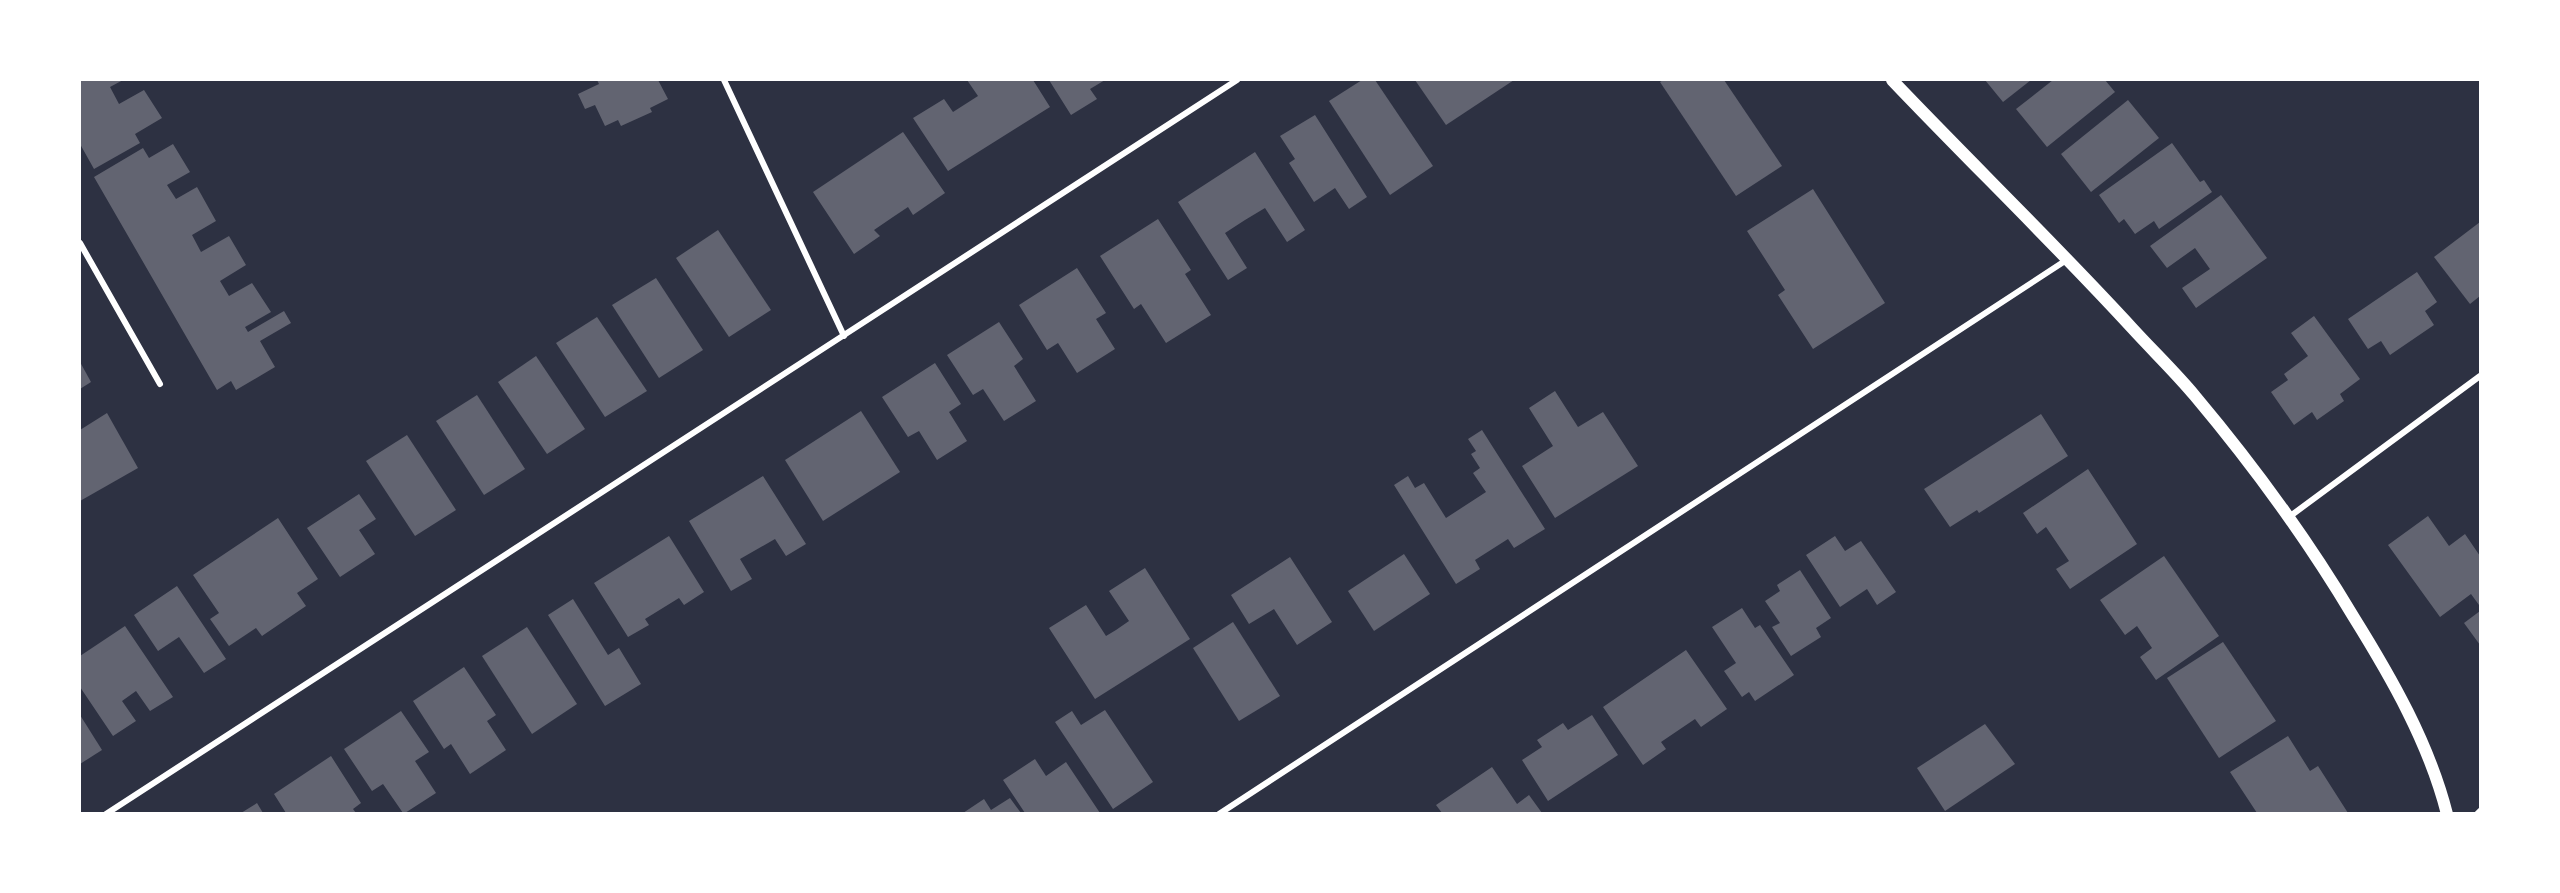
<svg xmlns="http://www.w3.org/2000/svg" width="2560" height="893" font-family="Jost,sans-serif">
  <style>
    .building { fill: #626471 }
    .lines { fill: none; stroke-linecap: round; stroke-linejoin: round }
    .minor { stroke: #fff; stroke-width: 6 }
    .secondary { stroke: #fff; stroke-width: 12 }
  </style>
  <rect width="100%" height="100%" fill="#2d3142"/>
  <g class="building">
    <polygon points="80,80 123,80 110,87 119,104 144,90 162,118 135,134 140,143 94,169 80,144"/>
    <polygon points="597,80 658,80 668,99 650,108 652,112 621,126 618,120 605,126 595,105 585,109 578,94 599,84"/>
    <polygon points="967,80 1033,80 1050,107 948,171 913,118 944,99 953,112 978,96"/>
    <polygon points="1049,80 1105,80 1090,89 1097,99 1071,115"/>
    <polygon points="1362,80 1375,80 1433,166 1390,195 1329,101"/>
    <polygon points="1415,80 1514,80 1446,125"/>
    <polygon points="1663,80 1724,80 1782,166 1736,196 1660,82"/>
    <polygon points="1985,80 2031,80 2003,102"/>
    <polygon points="2053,80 2105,80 2115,92 2047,147 2016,109"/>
    <polygon points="2128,100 2159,138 2091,192 2061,154"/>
    <polygon points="1315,115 1367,197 1349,209 1335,188 1314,202 1289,163 1295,159 1280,136"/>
    <polygon points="903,132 945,193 913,215 908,207 893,217 874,230 880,236 854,254 813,192"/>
    <polygon points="2172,143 2200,182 2204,180 2212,192 2159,229 2154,221 2135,234 2124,219 2119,223 2099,195"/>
    <polygon points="173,144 190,172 167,185 176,199 197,187 216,221 192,235 201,252 229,236 246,265 220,281 229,296 252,283 271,312 245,327 248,332 284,311 291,323 260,341 275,367 236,390 231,381 217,390 94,177 143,148 149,158"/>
    <polygon points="1255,152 1305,230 1287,242 1265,208 1245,220 1225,233 1247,268 1228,280 1178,202"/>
    <polygon points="1813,189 1885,303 1813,349 1778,295 1785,290 1747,231"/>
    <polygon points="2221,195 2267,258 2196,308 2182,288 2210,269 2195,248 2167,268 2150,246"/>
    <polygon points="1158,219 1191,270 1185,274 1211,315 1166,343 1141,304 1134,309 1100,256"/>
    <polygon points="2480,222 2480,296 2470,304 2434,257"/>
    <polygon points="718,230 771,310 729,337 676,258"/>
    <polygon points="1077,268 1106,313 1096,319 1115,349 1077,373 1058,343 1047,350 1019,305"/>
    <polygon points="2417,272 2437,302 2425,311 2434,325 2390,355 2381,341 2368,349 2348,319"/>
    <polygon points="656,278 703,350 659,378 612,305"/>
    <polygon points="2314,316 2360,379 2340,394 2344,401 2317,420 2312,412 2294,425 2271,392 2288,380 2284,374 2308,356 2291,333"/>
    <polygon points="597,317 647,391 605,417 556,343"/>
    <polygon points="999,322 1023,359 1014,366 1036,401 1004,421 983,389 973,395 947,355"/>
    <polygon points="536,356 585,429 547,454 498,382"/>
    <polygon points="80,362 91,382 80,389"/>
    <polygon points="935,363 961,404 949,412 967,441 937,460 919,431 908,437 882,397"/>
    <polygon points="1555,391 1578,427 1603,412 1638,466 1555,518 1522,466 1553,446 1529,408"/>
    <polygon points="477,395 525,469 484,495 436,421"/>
    <polygon points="861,411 900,472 823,521 785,460"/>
    <polygon points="107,413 138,468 80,501 80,430"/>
    <polygon points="2041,414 2068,456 1979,513 1977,510 1950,527 1924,489"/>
    <polygon points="1482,430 1545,529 1514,548 1508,539 1475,560 1480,569 1456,584 1394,485 1408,476 1415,488 1424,483 1446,518 1486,492 1473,473 1480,468 1471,454 1476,451 1468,439"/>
    <polygon points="407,435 456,510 415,536 366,461"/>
    <polygon points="2088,469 2137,544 2070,589 2056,569 2069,561 2046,527 2037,534 2023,513"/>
    <polygon points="763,476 806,544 786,556 775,539 740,559 752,579 731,591 689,521"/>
    <polygon points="359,494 376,519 359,530 375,554 340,577 307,528"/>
    <polygon points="2428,516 2449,546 2465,534 2480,556 2480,603 2479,605 2471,594 2440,617 2388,545"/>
    <polygon points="278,518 318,579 297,593 306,606 262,636 256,628 229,646 210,619 219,613 193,575"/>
    <polygon points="669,536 704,592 684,605 679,598 645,619 649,625 628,637 594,583"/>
    <polygon points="1835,536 1845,551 1861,541 1896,592 1877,605 1867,589 1840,607 1806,555"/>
    <polygon points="1404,554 1430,594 1374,631 1348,591"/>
    <polygon points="2164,556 2219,636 2156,680 2140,657 2152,648 2137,626 2125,635 2100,600"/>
    <polygon points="1290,557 1332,622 1297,645 1274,609 1249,624 1231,595"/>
    <polygon points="1145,568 1190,639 1095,699 1049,628 1086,605 1106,636 1116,630 1129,621 1109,591"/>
    <polygon points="1800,570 1831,618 1816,628 1821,637 1791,656 1772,627 1780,623 1765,601 1780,591 1777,585"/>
    <polygon points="177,586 226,659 204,673 179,637 158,651 134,615"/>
    <polygon points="573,599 608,655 619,648 641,684 605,706 548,615"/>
    <polygon points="1742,608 1755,628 1760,625 1794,675 1755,701 1749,692 1742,697 1724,671 1736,663 1712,627"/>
    <polygon points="2480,611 2480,645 2464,623"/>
    <polygon points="1233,622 1280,696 1239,721 1193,648"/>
    <polygon points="125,626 173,697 150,711 136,691 122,701 136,721 113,736 80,687 80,656"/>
    <polygon points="527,627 577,704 532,734 482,656"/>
    <polygon points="2223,642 2276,721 2219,758 2167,678"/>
    <polygon points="1686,650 1727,709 1701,727 1695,719 1661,742 1666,749 1643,765 1603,707"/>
    <polygon points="464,667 496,715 487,721 506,750 470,774 451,744 444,749 413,701"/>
    <polygon points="1105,710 1153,782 1113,809 1055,722 1072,711 1081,725"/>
    <polygon points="401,711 429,752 415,761 436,793 405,813 403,813 383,784 372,791 344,749"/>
    <polygon points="80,715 102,750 80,764"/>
    <polygon points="1592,715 1618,755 1548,801 1522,760 1542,747 1537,740 1563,723 1568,730"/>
    <polygon points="1985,724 2015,764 1945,811 1917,768"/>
    <polygon points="2288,736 2310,771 2318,766 2348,813 2257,813 2230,772"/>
    <polygon points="331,756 361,803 353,809 356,813 286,813 274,794"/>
    <polygon points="1035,759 1046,776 1066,762 1100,813 1025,813 1003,780"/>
    <polygon points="1492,767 1517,804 1529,795 1542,813 1442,813 1436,805"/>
    <polygon points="1010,798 1021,813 963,813 984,799 991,810"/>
    <polygon points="257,803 263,813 241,813"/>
  </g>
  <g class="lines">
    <g class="minor">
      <polyline points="724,80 844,336"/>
      <polyline points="80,243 160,384"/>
      <polyline points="2289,517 2480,376"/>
      <polyline points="106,814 1237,80"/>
      <polyline points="1219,814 2068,259"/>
      <polyline points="2477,814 2480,811"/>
    </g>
    <path class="secondary" d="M1892 80C1971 163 2054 243 2132 328 2153 351 2176 373 2195 396 2253 465 2307 539 2353 616 2391 677 2429 743 2447 814"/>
  </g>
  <rect width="2560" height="893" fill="none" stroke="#ffffff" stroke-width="162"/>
</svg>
